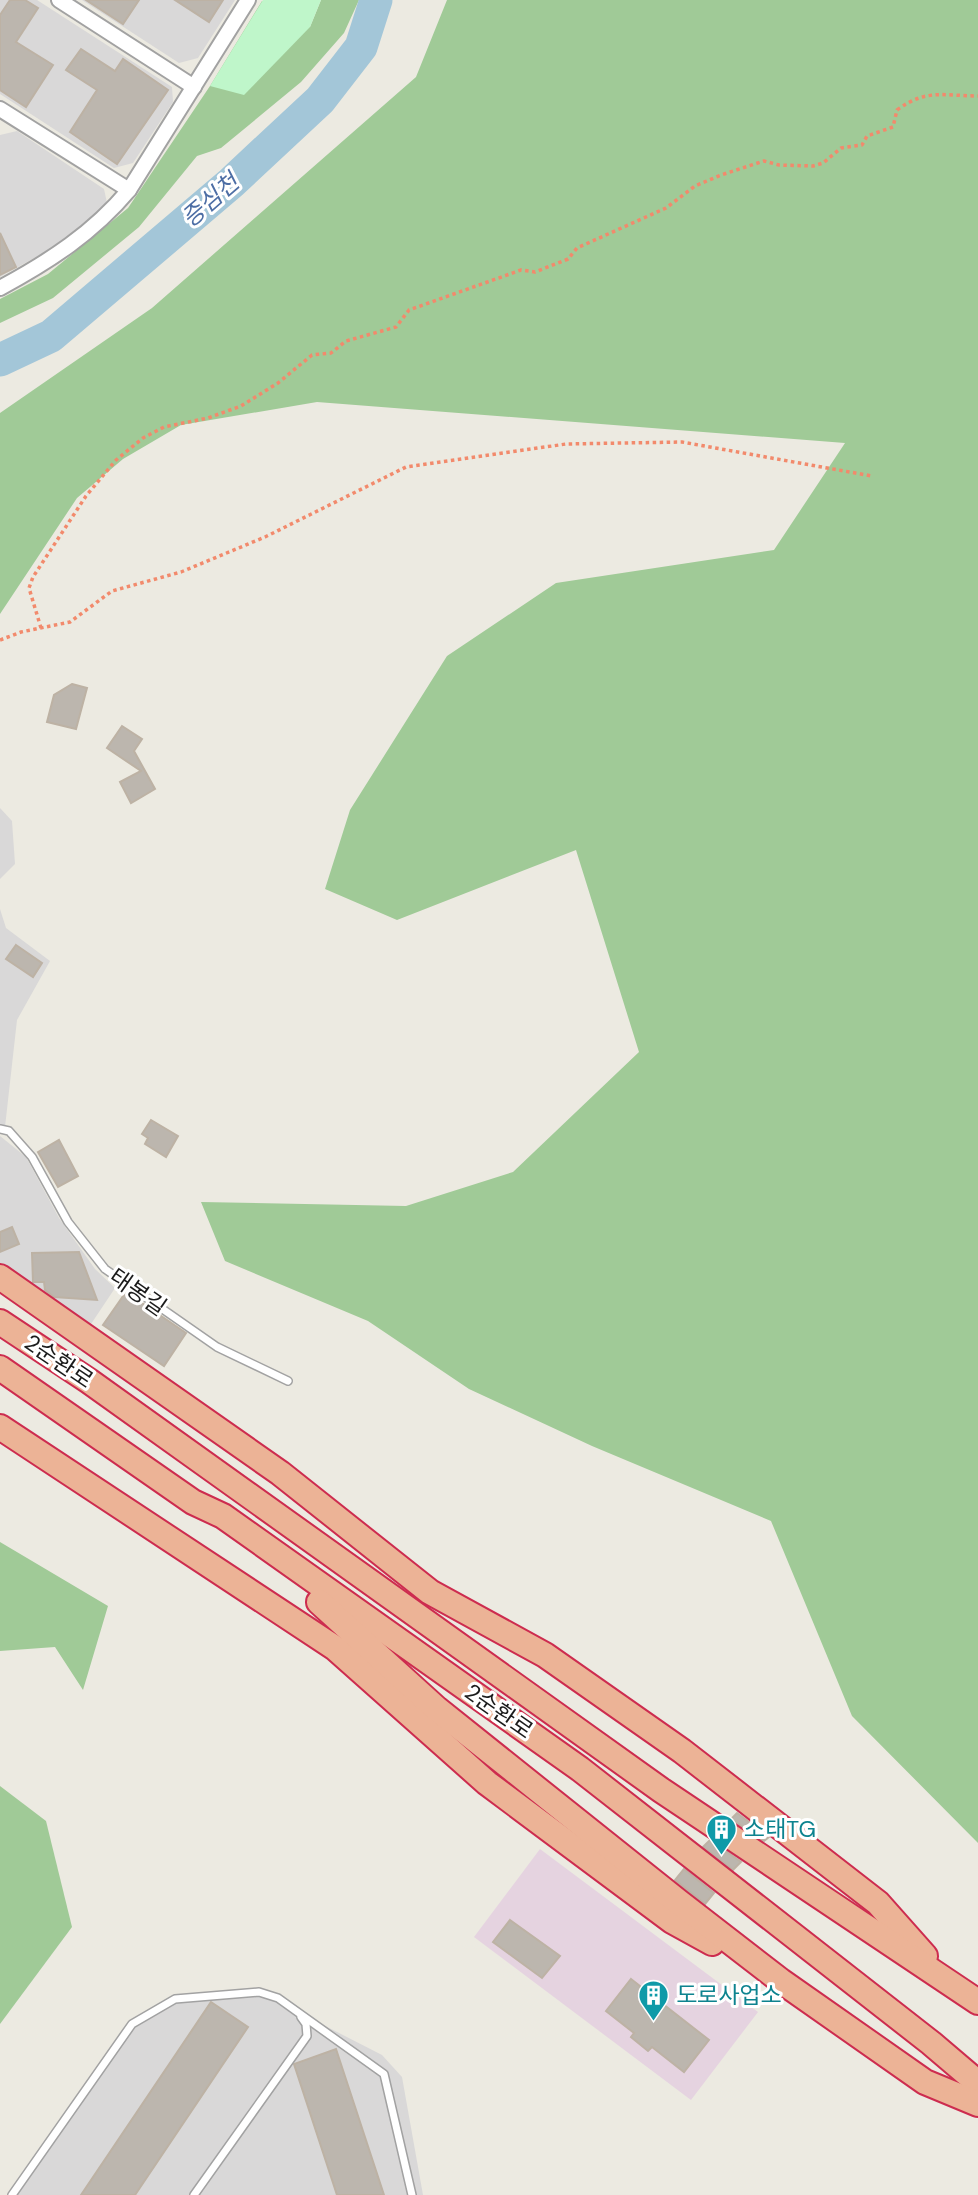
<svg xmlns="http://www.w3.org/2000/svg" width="978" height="2195" font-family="'DM Sans','Noto Sans KR',sans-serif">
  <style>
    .residential { fill: #d9d8d8 }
    .industrial { fill: #e5d3e0 }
    .forest { fill: #a0ca97 }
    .park { fill: #bff6ca }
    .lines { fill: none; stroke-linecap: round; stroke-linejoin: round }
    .river { stroke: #a3c6d8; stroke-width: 33 }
    .building { fill: #bcb6ae; stroke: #bdb2a4; stroke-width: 2 }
    .service-casing { stroke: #a2a2a2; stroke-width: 10 }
    .minor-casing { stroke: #a2a2a2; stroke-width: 18 }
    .trunk-casing { stroke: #cd2c4f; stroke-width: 28 }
    .path { stroke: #f28a6c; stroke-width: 3.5; stroke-dasharray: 3.5 3.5; stroke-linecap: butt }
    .service { stroke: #fff; stroke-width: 7 }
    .minor { stroke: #fff; stroke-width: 14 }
    .trunk { stroke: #ecb396; stroke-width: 24 }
    .labels { text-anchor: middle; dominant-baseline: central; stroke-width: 6; stroke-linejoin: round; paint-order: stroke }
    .street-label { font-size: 23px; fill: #1b1b1b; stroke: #fff }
    .culture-label { font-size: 23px; fill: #0d838f; stroke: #fff; text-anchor: start }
    .water-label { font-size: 24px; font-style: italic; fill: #4d6ea5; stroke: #fff }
  </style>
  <rect width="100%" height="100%" fill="#eceae1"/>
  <g class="residential">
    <polygon points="0,0 37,0 172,87 173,102 133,163 114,168 0,94"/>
    <polygon points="82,0 235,0 198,58 179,63"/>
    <polygon points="17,131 104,189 107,203 63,242 0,277 0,135"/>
    <polygon points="0,808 12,821 15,864 0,879"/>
    <polygon points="0,909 6,928 50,961 17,1020 5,1127 0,1126"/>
    <polygon points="0,1136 26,1157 59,1218 95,1269 115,1288 89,1327 0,1266"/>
    <polygon points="259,1992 382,2055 402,2077 423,2195 12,2195 132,2024 175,1999"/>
  </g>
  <polygon class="industrial" points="540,1849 758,2012 691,2100 474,1937"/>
  <g class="forest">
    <polygon points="321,0 359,0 344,33 301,82 221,148 197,156 139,227 53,298 0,323 0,299 48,274 128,208 210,86 262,1 310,27"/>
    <polygon points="447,0 978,0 978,1843 852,1716 771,1521 592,1446 469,1389 368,1321 225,1261 201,1202 406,1206 513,1172 639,1052 576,850 397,920 325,889 350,810 447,656 556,583 774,550 845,443 317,402 181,425 123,459 77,498 0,614 0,413 152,308 416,77"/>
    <polygon points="0,1542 108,1606 83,1690 55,1647 0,1651"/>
    <polygon points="0,1786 46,1821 72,1927 0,2024"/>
  </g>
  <polygon class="park" points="263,0 321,0 310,27 244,95 210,86"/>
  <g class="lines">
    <polyline class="river" points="0,360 51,336 231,183 320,100 361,47 376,0"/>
  </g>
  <g class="building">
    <polygon points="10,0 25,0 38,8 16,42 53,65 26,107 0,90 0,15"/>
    <polygon points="86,0 139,0 123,24"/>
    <polygon points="175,0 223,0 209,22"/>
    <polygon points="81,49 115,71 123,59 168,90 117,164 70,132 97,90 66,70"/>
    <polygon points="0,233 16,267 0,275"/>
    <polygon points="72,684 87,688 76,729 47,722 54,695"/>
    <polygon points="122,726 142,739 134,751 155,789 131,803 120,782 141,771 107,748"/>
    <polygon points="16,945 42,963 33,977 6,959"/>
    <polygon points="151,1120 178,1136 166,1157 145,1144 148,1138 142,1134"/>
    <polygon points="59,1140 78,1176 58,1187 38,1152"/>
    <polygon points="12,1227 19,1244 0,1252 0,1232"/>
    <polygon points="79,1252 97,1300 54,1297 45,1290 44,1282 33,1282 32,1253"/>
    <polygon points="126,1292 186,1333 164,1366 103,1325"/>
    <polygon points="737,1813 769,1837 764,1841 731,1819"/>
    <polygon points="710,1840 741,1862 733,1870 703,1847"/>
    <polygon points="684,1869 714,1893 705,1904 675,1880"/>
    <polygon points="510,1920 560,1956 542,1978 493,1942"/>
    <polygon points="631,1979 709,2040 684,2072 652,2047 648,2051 631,2037 634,2033 606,2011"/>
    <polygon points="211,2002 248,2027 135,2195 81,2195"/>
    <polygon points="336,2049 384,2195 337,2195 294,2064"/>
  </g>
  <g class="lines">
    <defs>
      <g id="service">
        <polyline points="0,1129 9,1131 32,1157 68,1222 105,1269 217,1347 288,1381"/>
        <polyline points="12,2195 132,2024 175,1999 259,1992 278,1998 384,2074 412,2195"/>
        <polyline points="194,2195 307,2036 306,2024 301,2017"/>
      </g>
      <g id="minor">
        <polyline points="59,0 194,87"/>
        <polyline points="0,109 129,190"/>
        <path d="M0 288C50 261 93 233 129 190L248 0"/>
      </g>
      <g id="trunk">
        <polyline points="0,1277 280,1473 430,1592 545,1655 682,1751 878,1903 925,1956"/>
        <polyline points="0,1322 89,1381 661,1790 978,2002"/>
        <polyline points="0,1368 193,1502 223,1516 580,1769 931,2043 978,2083"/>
        <polyline points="0,1427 335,1648 487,1783 672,1921 712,1943"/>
        <polyline points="319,1602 437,1709 680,1903 781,1981 925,2082 978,2104"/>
      </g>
    </defs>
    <use href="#service" class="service-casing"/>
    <use href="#minor" class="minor-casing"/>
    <use href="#trunk" class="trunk-casing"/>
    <g class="path">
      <path d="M41 628 29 588 33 577 86 496 116 460 143 438 164 427 208 418 241 406 278 383 312 355 331 353 346 341 396 327 409 310 521 270 535 272 568 259 577 248 666 208 695 186 721 175 764 161 779 165 813 166 823 163 841 148 862 145 867 136 893 127 897 110C927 88 945 96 978 96"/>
      <polyline points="0,640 21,632 70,622 112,591 181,572 265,537 406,467 566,444 682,442 872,476"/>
    </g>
    <use href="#service" class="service"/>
    <use href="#minor" class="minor"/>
    <use href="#trunk" class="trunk"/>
  </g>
  <defs>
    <symbol id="building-pin" viewBox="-11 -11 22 30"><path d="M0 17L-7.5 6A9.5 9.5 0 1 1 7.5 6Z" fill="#0f9aa8" stroke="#fff"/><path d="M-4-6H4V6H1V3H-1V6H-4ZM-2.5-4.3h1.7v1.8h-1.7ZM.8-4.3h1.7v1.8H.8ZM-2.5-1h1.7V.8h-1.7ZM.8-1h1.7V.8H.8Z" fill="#fff"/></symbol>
  </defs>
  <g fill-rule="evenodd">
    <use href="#building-pin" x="704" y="1812" width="35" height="47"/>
    <use href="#building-pin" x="636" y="1978" width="35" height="47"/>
  </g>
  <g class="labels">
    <g class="street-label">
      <text transform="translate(138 1292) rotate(35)">태봉길</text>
      <text transform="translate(59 1361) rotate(34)">2순환로</text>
      <text transform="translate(499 1711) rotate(35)">2순환로</text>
    </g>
    <g class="culture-label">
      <text x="744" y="1829">소태TG</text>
      <text x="676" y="1995">도로사업소</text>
    </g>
    <g class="water-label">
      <text transform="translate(210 200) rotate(-41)">증심천</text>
    </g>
  </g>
</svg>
